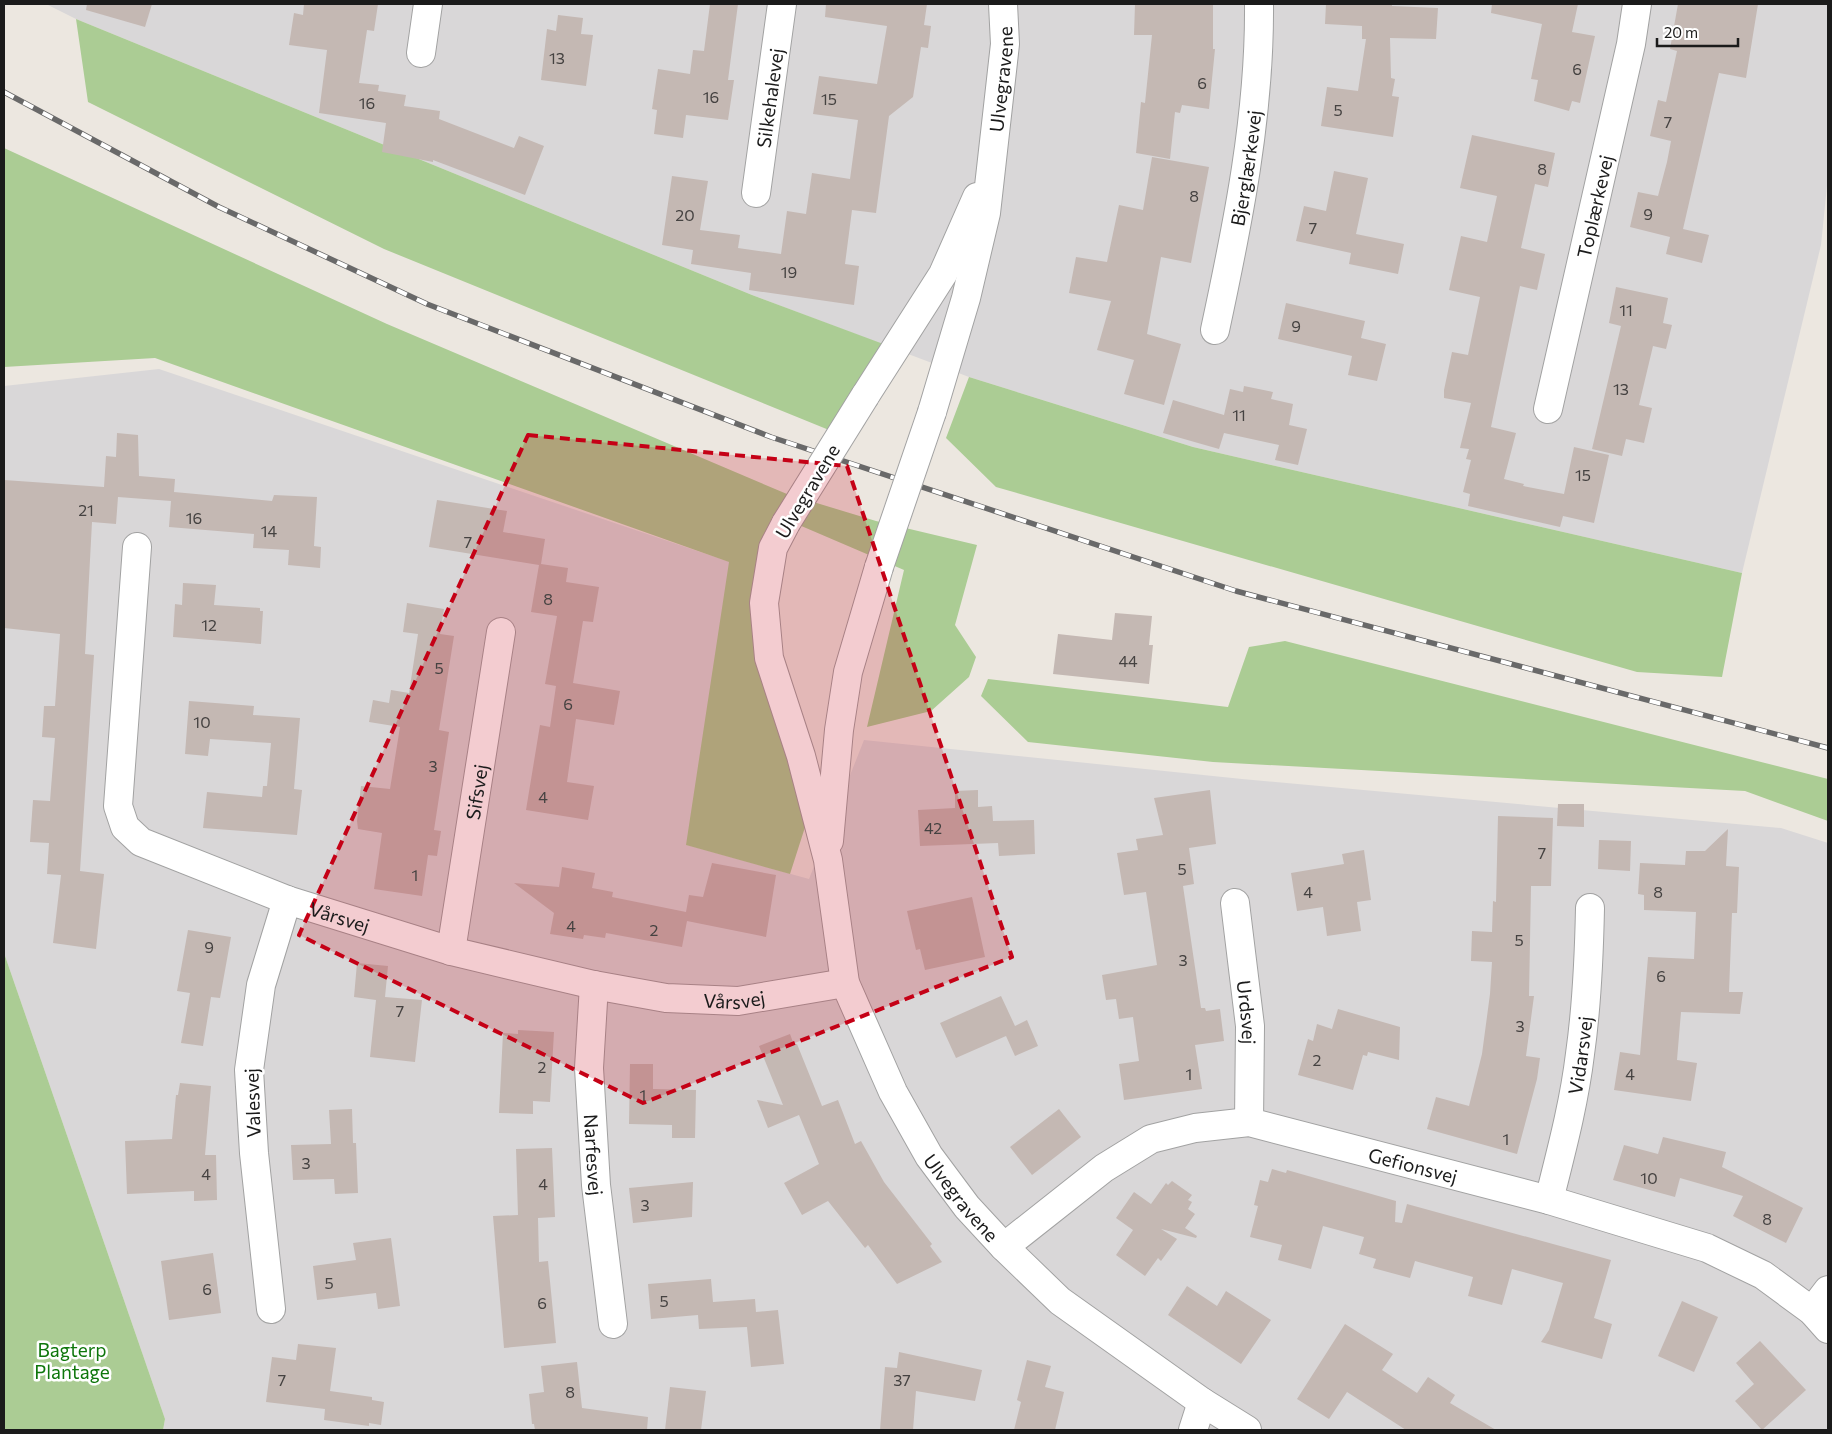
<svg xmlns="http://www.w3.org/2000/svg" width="1832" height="1434" font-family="Commissioner,sans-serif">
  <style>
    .residential { fill: #d9d7d8 }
    .forest { fill: #abcc94 }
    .building { fill: #c4b8b3 }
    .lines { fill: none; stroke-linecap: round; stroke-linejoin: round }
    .minor-casing { stroke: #a2a2a2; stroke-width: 30 }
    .tertiary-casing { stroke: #a2a2a2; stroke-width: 30 }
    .minor { stroke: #fff; stroke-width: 28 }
    .tertiary { stroke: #fff; stroke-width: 28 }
    .rail-casing { stroke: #696969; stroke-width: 5.5 }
    .rail { stroke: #fff; stroke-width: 4; stroke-dasharray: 11; stroke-linecap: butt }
    .tertiary-bridge-casing { stroke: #a2a2a2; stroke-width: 30; stroke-linecap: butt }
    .tertiary-bridge { stroke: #fff; stroke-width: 28 }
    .marked { fill: #c50116; fill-opacity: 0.2; stroke: #c50116; stroke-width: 4; stroke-dasharray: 10 6; stroke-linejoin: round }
    .labels { text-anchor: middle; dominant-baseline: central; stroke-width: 5; stroke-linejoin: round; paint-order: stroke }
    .number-label { font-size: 16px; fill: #454241 }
    .street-label { font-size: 19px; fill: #1b1b1b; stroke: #fff }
    .park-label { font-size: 19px; fill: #0e760b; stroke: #fff }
  </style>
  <rect width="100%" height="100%" fill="#ece7e0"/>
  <g class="residential">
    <polygon points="46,4 1828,4 1828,176 1821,245 1742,573 1193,447 969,377 752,295 76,19"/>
    <polygon points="159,369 730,562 687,845 809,879 864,740 1242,779 1781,828 1828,843 1828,1430 163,1430 165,1419 4,953 4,386"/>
  </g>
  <g class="forest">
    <polygon points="76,19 752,295 886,345 829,430 384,249 88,102"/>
    <polygon points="4,148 387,324 787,494 876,521 977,545 955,625 976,657 969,677 931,711 867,727 904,570 778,516 757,560 807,821 790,874 686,845 729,562 155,358 4,367"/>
    <polygon points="969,377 1193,447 1742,573 1722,677 1637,672 996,487 946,438"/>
    <polygon points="1285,641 1828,779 1828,821 1745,791 1213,762 1028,742 981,696 988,679 1228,707 1249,647"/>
    <polygon points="4,953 165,1419 163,1430 4,1430"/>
  </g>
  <g class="building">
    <polygon points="87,4 152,4 145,27 86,10"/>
    <polygon points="304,4 378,4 374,31 367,30 359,83 379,85 378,91 406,95 404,106 440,111 439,119 514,148 519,136 544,146 525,195 433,160 433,162 382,152 386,123 319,113 327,50 289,45 294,13 303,15"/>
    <polygon points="710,4 738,4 728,80 734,80 728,120 686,115 683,138 654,134 657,110 652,109 658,69 690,74 693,50 704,51"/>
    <polygon points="826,4 927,4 924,25 931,26 928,48 921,47 913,97 889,116 876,213 852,210 845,264 859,266 854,305 749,290 751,273 691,264 693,250 662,245 672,176 708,181 700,230 740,235 738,248 781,254 787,211 806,214 812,173 850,179 858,120 813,114 819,76 877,84 887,26 825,17"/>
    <polygon points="1135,4 1213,4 1213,49 1215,49 1209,109 1182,105 1180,113 1175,112 1170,159 1136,153 1141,102 1145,103 1152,35 1134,35"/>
    <polygon points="1326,4 1392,4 1392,6 1438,8 1436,39 1390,38 1391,78 1395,79 1392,96 1399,97 1393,137 1321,126 1327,87 1358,91 1366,39 1362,39 1362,26 1325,24"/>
    <polygon points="1492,4 1578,4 1572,32 1595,36 1580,103 1572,101 1569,111 1534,101 1538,80 1531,79 1542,24 1491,13"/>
    <polygon points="1678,4 1758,4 1746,78 1719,73 1683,229 1709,235 1702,263 1666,254 1670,237 1630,227 1638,192 1658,196 1667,162 1671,141 1650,136 1658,100 1666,102 1677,51 1670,49"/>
    <polygon points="558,15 583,18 581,34 593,35 586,86 541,80 547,29 556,31"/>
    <polygon points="1472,135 1555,153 1548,187 1535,184 1521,248 1545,254 1537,290 1520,286 1491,427 1516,433 1504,479 1524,484 1523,486 1564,494 1574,447 1609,455 1594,523 1563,516 1560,527 1468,506 1470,494 1463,492 1471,460 1466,459 1469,449 1460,448 1471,403 1444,398 1444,390 1452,352 1468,355 1480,297 1449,290 1461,236 1487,242 1497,196 1460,188"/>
    <polygon points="1152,157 1209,167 1191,263 1161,257 1147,334 1181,344 1164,405 1124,394 1134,360 1097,350 1111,301 1069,293 1076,257 1107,262 1119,205 1143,210"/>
    <polygon points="1334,171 1368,178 1356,234 1404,244 1398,274 1349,264 1351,253 1296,241 1304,206 1326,211"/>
    <polygon points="1616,287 1668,298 1663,323 1672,325 1666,349 1653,346 1639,405 1652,408 1644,443 1626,439 1622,456 1592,449 1621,326 1609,323"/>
    <polygon points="1286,303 1365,321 1361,338 1386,344 1377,381 1348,375 1352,356 1278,339"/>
    <polygon points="1244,386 1273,392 1271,399 1293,404 1289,425 1307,429 1298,465 1275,460 1279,445 1224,433 1219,449 1163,433 1173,400 1224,415 1230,389 1243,392"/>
    <polygon points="117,433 138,435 139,476 175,479 174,492 272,501 274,495 317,497 314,546 321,547 320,568 288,565 289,550 253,548 254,534 169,527 171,501 118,497 116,524 92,522 85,654 94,655 80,871 104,874 96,949 53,943 61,875 47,874 49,843 30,842 33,800 50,801 55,738 42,737 44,706 55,706 60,634 4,628 4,480 104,487 106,456 116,457"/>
    <polygon points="437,500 507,511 503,532 545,539 541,564 568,568 566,582 599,587 593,622 583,621 573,683 620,691 614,725 576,719 567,782 594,786 588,820 526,810 540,725 550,727 556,686 545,684 557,616 531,612 539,565 429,547"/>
    <polygon points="183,583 216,585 214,605 260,608 260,611 263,611 261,644 173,637 175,604 182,605"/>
    <polygon points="407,603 444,609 440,634 454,636 439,730 449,732 434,830 441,831 437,856 428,855 422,896 374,889 382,833 358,829 357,821 361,786 390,789 400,727 369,722 373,700 389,703 391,690 409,693 418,634 403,632"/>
    <polygon points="1115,613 1152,616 1149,645 1153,645 1149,684 1053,674 1058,634 1112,640"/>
    <polygon points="189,701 254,706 253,715 300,718 294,789 302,790 297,835 203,828 207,792 262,797 263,786 267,786 271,743 210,739 208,756 185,754"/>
    <polygon points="978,790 978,807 992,806 993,821 1034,820 1035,854 999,856 998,843 920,846 918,810 955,808 955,791"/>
    <polygon points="1210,790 1216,844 1189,848 1194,884 1183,886 1201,1008 1205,1008 1206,1011 1220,1009 1224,1041 1195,1045 1202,1089 1124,1100 1119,1064 1139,1061 1133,1017 1119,1019 1116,999 1106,1000 1102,975 1157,965 1146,892 1124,895 1117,853 1138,850 1136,839 1163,835 1154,798"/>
    <polygon points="1558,804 1584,804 1584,827 1557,826"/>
    <polygon points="1498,816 1553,818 1551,886 1531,886 1529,996 1534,996 1526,1056 1540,1058 1537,1079 1517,1154 1427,1129 1436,1097 1469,1106 1482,1054 1490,994 1492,962 1471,961 1472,931 1492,932 1493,901 1496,902"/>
    <polygon points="1728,829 1726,866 1739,867 1737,913 1732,913 1729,992 1743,992 1740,1014 1681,1012 1677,1060 1697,1063 1691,1101 1614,1090 1620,1052 1640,1055 1648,957 1694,959 1696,912 1644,910 1644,895 1638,894 1640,863 1685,865 1686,851 1705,851"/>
    <polygon points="1599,840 1631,841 1630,871 1598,869"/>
    <polygon points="1364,850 1371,900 1357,902 1361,931 1327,936 1323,907 1297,911 1291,873 1344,864 1342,854"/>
    <polygon points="712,863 776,875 766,937 687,921 682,947 606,933 605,938 584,935 583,939 550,934 554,913 514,883 559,887 562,867 595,873 592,888 613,892 612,897 686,912 689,895 703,897"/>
    <polygon points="972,897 985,957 925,970 920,949 916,950 907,911"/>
    <polygon points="188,930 231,937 220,998 211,997 203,1046 181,1043 190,993 177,991"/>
    <polygon points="357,963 388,966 385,997 422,1000 415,1062 370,1057 376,1000 354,997"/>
    <polygon points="1001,996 1015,1026 1027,1020 1038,1046 1015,1056 1006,1036 956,1058 940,1023"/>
    <polygon points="1338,1009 1400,1027 1399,1060 1368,1052 1367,1056 1363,1055 1353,1090 1298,1075 1308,1039 1313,1041 1317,1024 1332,1029"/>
    <polygon points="518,1030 554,1032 550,1102 533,1101 533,1114 499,1113 503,1033 518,1034"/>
    <polygon points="790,1034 794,1045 797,1044 822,1106 838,1100 855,1144 861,1141 884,1182 932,1244 930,1246 942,1262 897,1284 868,1245 865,1248 828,1201 802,1215 784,1183 819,1164 799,1115 768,1128 757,1100 783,1105 759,1046"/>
    <polygon points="630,1064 653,1064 653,1089 696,1090 695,1138 672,1138 672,1125 629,1124"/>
    <polygon points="180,1083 211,1086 205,1155 216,1155 217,1200 194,1201 194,1191 127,1194 125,1141 172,1139 176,1095 178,1095"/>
    <polygon points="352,1109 353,1143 356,1143 358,1193 335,1194 334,1179 293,1180 291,1145 331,1144 329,1110"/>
    <polygon points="1059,1109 1081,1137 1032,1175 1010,1147"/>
    <polygon points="1663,1137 1726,1152 1722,1167 1803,1208 1786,1243 1733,1216 1743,1196 1680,1178 1675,1197 1613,1180 1624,1145 1658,1154"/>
    <polygon points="552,1148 555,1217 538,1218 539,1262 548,1261 556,1343 504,1348 493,1216 518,1215 516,1149"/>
    <polygon points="1272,1169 1286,1173 1287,1170 1396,1201 1395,1222 1402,1223 1407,1204 1611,1260 1594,1318 1612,1324 1602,1359 1541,1342 1549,1330 1563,1283 1512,1269 1502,1305 1468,1296 1473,1277 1415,1261 1410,1278 1373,1268 1376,1259 1359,1254 1364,1237 1323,1226 1311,1269 1278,1260 1282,1245 1250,1237 1258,1206 1254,1205 1260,1180 1268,1182"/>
    <polygon points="1172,1181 1192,1195 1188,1200 1192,1202 1188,1209 1195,1214 1185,1228 1197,1236 1196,1238 1161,1229 1177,1239 1161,1261 1158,1258 1145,1276 1116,1255 1133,1230 1116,1218 1134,1192 1151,1204 1166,1183 1168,1185"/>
    <polygon points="693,1182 692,1217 633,1223 629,1188"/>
    <polygon points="391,1238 400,1306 378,1309 376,1293 317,1300 313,1266 356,1260 353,1243"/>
    <polygon points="213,1253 221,1313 169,1320 161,1261"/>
    <polygon points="711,1279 713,1302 755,1299 756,1312 778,1310 784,1364 751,1367 747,1327 699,1329 698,1315 651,1319 648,1284"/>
    <polygon points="1187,1286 1217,1306 1226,1291 1271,1320 1241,1364 1168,1315"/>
    <polygon points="1682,1301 1718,1317 1694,1372 1658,1356"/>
    <polygon points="1345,1324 1393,1354 1382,1370 1417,1393 1428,1377 1455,1395 1450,1403 1496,1430 1406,1430 1347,1392 1329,1419 1297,1399"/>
    <polygon points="1760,1341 1806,1390 1762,1430 1735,1401 1754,1384 1736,1363"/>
    <polygon points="298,1344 336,1348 330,1391 372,1397 372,1400 384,1402 381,1425 369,1423 369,1426 324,1420 325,1409 266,1402 272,1357 296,1360"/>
    <polygon points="899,1352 982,1370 975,1401 916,1391 913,1430 880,1430 885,1367 897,1368"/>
    <polygon points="1027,1360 1051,1366 1045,1387 1064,1392 1055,1430 1014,1430 1021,1402 1017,1400"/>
    <polygon points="577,1362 582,1408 648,1417 647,1430 535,1430 534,1424 532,1424 529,1394 544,1392 541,1366"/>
    <polygon points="670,1387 706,1391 701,1430 665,1430"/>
  </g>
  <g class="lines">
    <defs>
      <g id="minor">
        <polyline points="421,53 428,4"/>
        <path id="s1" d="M756 193 782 4"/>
        <path id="s2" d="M1215 330C1238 223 1260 114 1259 4"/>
        <path id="s3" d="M1548 409 1631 44 1637 4"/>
        <path id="s4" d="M137 547 118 806 125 827 141 842 287 900 451 951 594 985 666 998 738 1001 845 983"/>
        <path id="s5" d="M1235 903 1250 1026 1249 1122"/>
        <path id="s6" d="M451 951 501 632"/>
        <path id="s7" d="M594 985 589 1068 596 1185 613 1324"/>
        <path id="s8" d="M1549 1200C1561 1152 1574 1104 1580 1054 1587 1005 1589 957 1590 908"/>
        <path id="s9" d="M1004 1247 1104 1168 1151 1139 1195 1128 1249 1122 1549 1200 1707 1248 1763 1275 1812 1311 1828 1329"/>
        <polyline points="271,1309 254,1153 249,1070 261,985 287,900"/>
        <polyline points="1812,1311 1828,1290"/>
        <polyline points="1193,1430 1202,1402"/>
      </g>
      <g id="tertiary">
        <polyline points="865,396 943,274 977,197"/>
        <path id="s10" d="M932 412 966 298 986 213 1005 44 1003 4"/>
        <path id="s11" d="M786 523 773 548 764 603 769 658 801 756 828 860 845 983 893 1092 929 1156 967 1207 1004 1247 1060 1301 1202 1402 1247 1430"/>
        <polyline points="829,841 839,730 848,672 879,567"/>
      </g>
    </defs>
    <use href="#minor" class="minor-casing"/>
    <use href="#tertiary" class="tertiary-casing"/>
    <use href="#minor" class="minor"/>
    <use href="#tertiary" class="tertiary"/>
    <defs>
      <polyline id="rail" points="4,92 219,207 427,304 771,437 1236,591 1828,748"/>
    </defs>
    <use href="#rail" class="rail-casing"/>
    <use href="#rail" class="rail"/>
    <defs>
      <g id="tertiary-bridge">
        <polyline points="786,523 865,396"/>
        <polyline points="879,567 932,412"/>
      </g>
    </defs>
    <use href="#tertiary-bridge" class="tertiary-bridge-casing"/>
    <use href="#tertiary-bridge" class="tertiary-bridge"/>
  </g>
  <path class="marked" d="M528 435 847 466 1012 957 643 1103 299 935Z"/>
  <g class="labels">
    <g class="number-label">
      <text x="557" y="57">13</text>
      <text x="1577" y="68">6</text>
      <text x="1202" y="82">6</text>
      <text x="711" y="96">16</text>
      <text x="829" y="98">15</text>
      <text x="367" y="102">16</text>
      <text x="1338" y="109">5</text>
      <text x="1668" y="121">7</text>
      <text x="1542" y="168">8</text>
      <text x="1194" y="195">8</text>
      <text x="1648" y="213">9</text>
      <text x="685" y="214">20</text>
      <text x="1313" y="227">7</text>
      <text x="789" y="271">19</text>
      <text x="1626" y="309">11</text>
      <text x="1296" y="325">9</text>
      <text x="1621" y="388">13</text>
      <text x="1239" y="414">11</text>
      <text x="1583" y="474">15</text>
      <text x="86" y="509">21</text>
      <text x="194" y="517">16</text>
      <text x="269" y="530">14</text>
      <text x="468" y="541">7</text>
      <text x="548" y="598">8</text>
      <text x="209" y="624">12</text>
      <text x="1128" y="660">44</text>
      <text x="439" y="667">5</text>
      <text x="568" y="703">6</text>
      <text x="202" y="721">10</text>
      <text x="433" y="765">3</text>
      <text x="543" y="796">4</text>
      <text x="933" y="827">42</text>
      <text x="1542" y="852">7</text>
      <text x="1182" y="868">5</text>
      <text x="415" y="874">1</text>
      <text x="1308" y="891">4</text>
      <text x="1658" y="891">8</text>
      <text x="571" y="925">4</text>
      <text x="654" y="929">2</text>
      <text x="1519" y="939">5</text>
      <text x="209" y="946">9</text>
      <text x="1183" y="959">3</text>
      <text x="1661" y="975">6</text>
      <text x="400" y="1010">7</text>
      <text x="1520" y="1025">3</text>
      <text x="1317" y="1059">2</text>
      <text x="542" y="1066">2</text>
      <text x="1189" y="1073">1</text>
      <text x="1630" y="1073">4</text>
      <text x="643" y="1094">1</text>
      <text x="1506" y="1138">1</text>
      <text x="306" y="1162">3</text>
      <text x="206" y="1173">4</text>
      <text x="1649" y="1177">10</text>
      <text x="543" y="1183">4</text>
      <text x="645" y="1204">3</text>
      <text x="1767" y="1218">8</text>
      <text x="329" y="1282">5</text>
      <text x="207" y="1288">6</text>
      <text x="664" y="1300">5</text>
      <text x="542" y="1302">6</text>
      <text x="282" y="1379">7</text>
      <text x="902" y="1379">37</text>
      <text x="570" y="1391">8</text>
    </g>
    <g class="street-label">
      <text stroke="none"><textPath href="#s10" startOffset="341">Ulvegravene</textPath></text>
      <text stroke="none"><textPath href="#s1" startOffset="96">Silkehalevej</textPath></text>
      <text stroke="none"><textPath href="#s2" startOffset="165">Bjerglærkevej</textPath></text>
      <text stroke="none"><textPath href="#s3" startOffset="208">Toplærkevej</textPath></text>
      <text transform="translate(807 491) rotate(-59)">Ulvegravene</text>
      <text stroke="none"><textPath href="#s6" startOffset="161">Sifsvej</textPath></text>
      <text stroke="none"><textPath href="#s4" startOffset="516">Vårsvej</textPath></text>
      <text stroke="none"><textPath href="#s4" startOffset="921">Vårsvej</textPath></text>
      <text stroke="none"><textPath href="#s5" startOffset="110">Urdsvej</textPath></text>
      <text stroke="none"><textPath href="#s8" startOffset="148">Vidarsvej</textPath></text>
      <text transform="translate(252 1103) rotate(-92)">Valesvej</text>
      <text stroke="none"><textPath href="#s7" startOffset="170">Narfesvej</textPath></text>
      <text stroke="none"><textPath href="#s9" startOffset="452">Gefionsvej</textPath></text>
      <text stroke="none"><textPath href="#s11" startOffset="719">Ulvegravene</textPath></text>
    </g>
    <g class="park-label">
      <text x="72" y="1349">Bagterp<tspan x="72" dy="22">Plantage</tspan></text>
    </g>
  </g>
  <rect width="1832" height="1434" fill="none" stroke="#1b1b1b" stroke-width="10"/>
  <path d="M1657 38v8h81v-8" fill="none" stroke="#1b1b1b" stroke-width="2.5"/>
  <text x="1664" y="38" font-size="15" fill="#1b1b1b" stroke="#ffffff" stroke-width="4" paint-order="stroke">20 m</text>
</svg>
